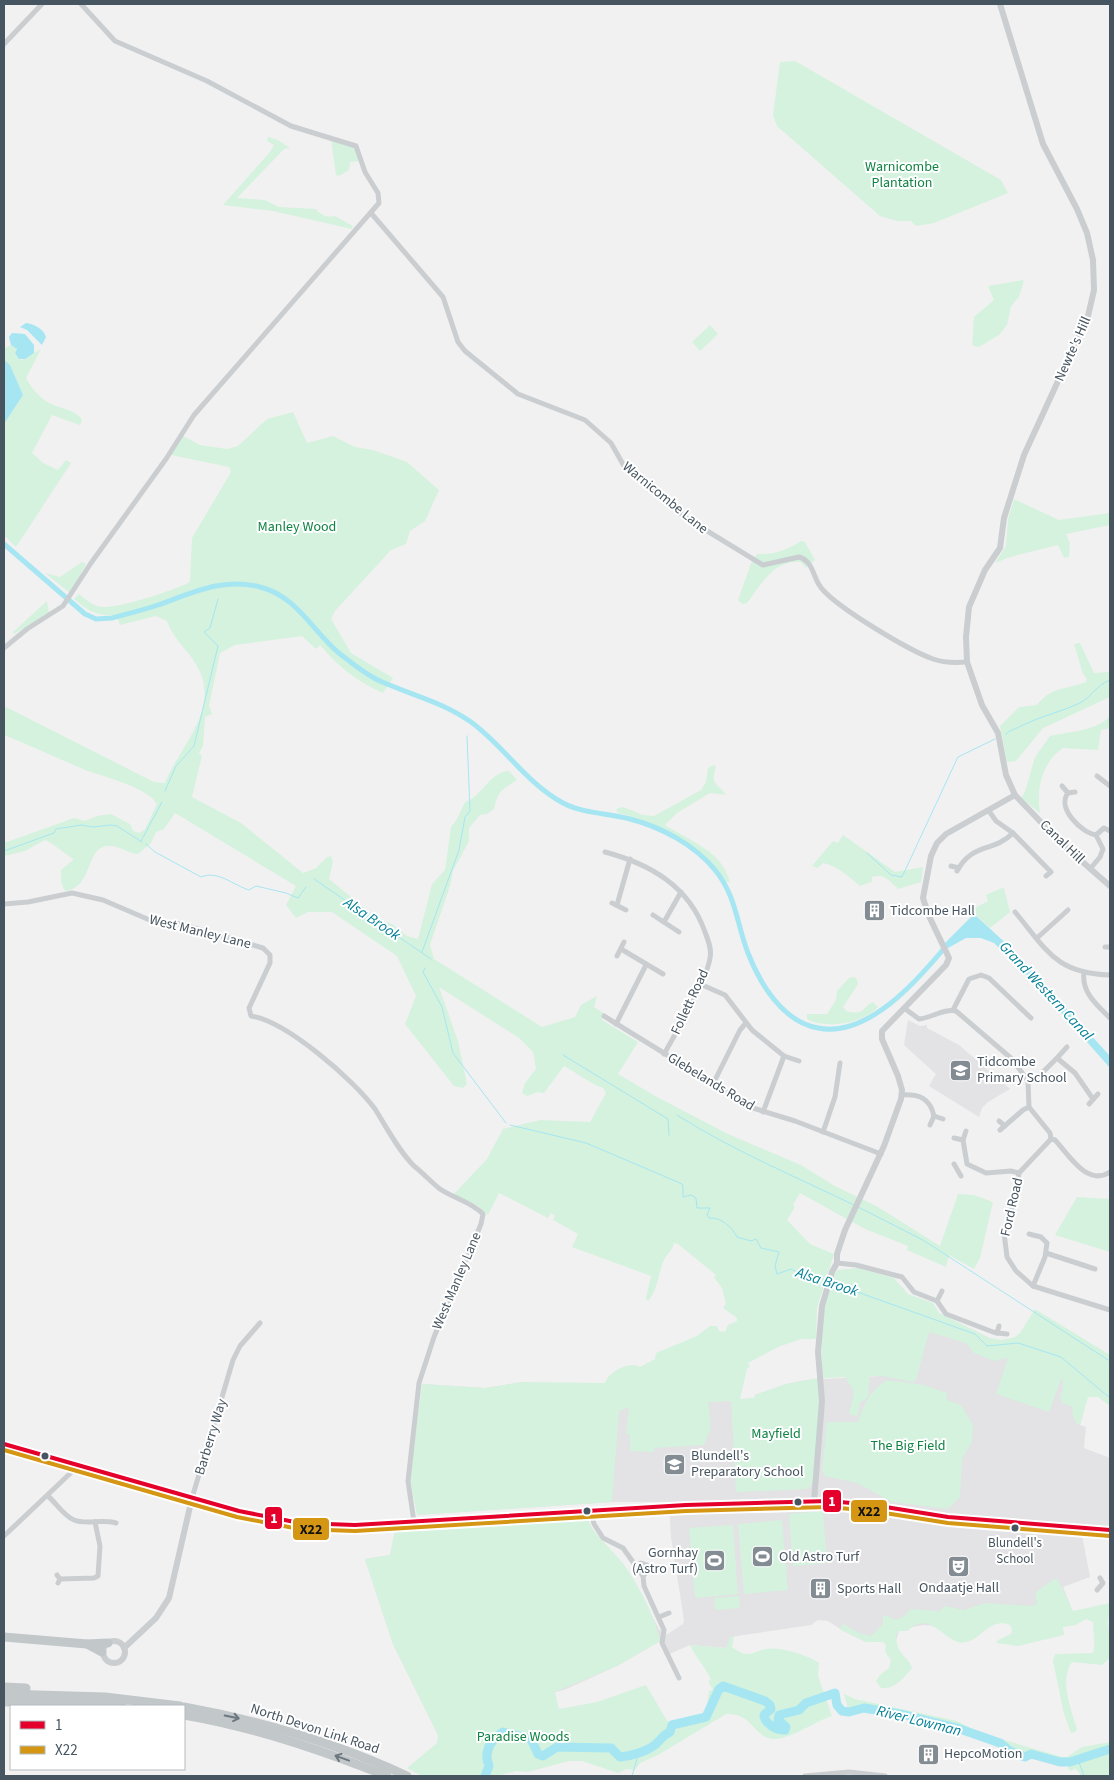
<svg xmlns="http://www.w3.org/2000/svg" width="1114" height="1780" font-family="'Source Sans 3',sans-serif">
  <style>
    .education { fill: #e3e2e4 }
    .green { fill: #d4f2de }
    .water { fill: #a6e6f2 }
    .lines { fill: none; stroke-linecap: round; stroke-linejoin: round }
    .stream { stroke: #a6e6f2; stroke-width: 1 }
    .canal { stroke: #a6e6f2; stroke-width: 5 }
    .river { stroke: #a6e6f2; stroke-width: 9 }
    .minor { stroke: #caced1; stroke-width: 5 }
    .tertiary { stroke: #caced1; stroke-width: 6 }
    .trunk { stroke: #c2c7ca; stroke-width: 9 }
    .bus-1-casing { stroke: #fff; stroke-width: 8 }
    .bus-2-casing { stroke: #fff; stroke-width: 8 }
    .bus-1 { stroke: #e4002b; stroke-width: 4 }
    .bus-2 { stroke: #d49613; stroke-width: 4 }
    .oneway { stroke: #6c7780 }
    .bus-dot { fill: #475560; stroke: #fff; stroke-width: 2 }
    .labels { text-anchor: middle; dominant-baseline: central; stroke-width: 4; stroke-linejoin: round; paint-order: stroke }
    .bus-label { font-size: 13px; fill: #475560; stroke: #fff }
    .park-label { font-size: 14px; fill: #108343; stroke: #fff }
    .street-label { font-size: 14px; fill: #475560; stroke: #fff }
    .poi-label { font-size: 14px; fill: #475560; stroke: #fff; text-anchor: start }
    .water-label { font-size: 15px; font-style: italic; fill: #048097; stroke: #fff }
    .line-badge { stroke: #fff; stroke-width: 2 }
    .badge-label { font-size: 14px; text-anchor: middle; font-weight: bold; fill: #fff }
    .pale-badge-label { font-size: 14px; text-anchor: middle; font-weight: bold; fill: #111 }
  </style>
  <rect width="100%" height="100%" fill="#f2f1f1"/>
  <g class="education">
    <polygon points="908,1020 920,1026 927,1025 927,1028 959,1045 1010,1089 988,1102 982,1108 979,1117 929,1086 936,1074 904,1045"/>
    <polygon points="930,1328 1091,1385 1080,1425 1086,1427 1084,1448 1110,1458 1110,1527 1080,1525 1090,1577 1063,1587 1073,1612 999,1620 943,1631 933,1626 923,1625 912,1627 907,1631 899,1631 896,1641 866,1642 845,1632 828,1621 818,1620 811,1625 731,1637 726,1648 690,1645 665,1656 660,1641 619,1665 564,1690 490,1708 438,1735 393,1644 365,1559 390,1555 396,1526 545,1517 588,1520 594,1533 624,1565 659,1629 666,1635 683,1624 684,1620 671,1537 669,1502 612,1502 417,1515 422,1384 485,1388 522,1382 732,1400 754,1398 755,1395 786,1384 807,1380 916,1374"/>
  </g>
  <g class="green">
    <polygon points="795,61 1001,180 1008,193 934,223 916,226 911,221 897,221 880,216 777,126 773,115 780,62"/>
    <path d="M268 137 278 140 290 148 284 149 237 198 265 200 279 207 316 209C320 215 328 218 335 216L353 226 352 229 273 211 223 205 270 152 274 145 267 141Z"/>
    <polygon points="331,139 355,148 359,161 350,162 349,170 339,176 336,175"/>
    <polygon points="1024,280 1019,297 1011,306 1007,325 999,335 979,347 972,345 974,317 994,300 988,286"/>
    <polygon points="710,325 718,334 700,351 692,342"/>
    <path d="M11 345 17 349 15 353 19 359 22 360 41 349 26 378C31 387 38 396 47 402 57 408 76 409 82 420L80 425 52 415 32 453 43 463 58 470 66 460 71 463 16 547 4 535V424L23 395 10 365 4 360V349Z"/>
    <path d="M293 412 307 443 333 436 355 447 373 450 407 462 439 490 425 521 410 531 406 544 391 550 335 611 331 619 351 653 393 678 383 693C355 680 340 668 320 645L316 649 302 636 235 645 220 653 209 706 212 714 205 717 203 746 199 753 202 756 192 797 241 823 303 873 316 868 327 857 331 856 333 862 329 879 378 919 392 924 407 936 418 939 432 884 445 870 451 827 457 819 465 802C483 796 489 772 509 771L517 780C501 790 498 791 494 809L487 814 480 815 469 828V841L453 871 450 886 430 945 434 959 542 1027 575 1017 581 1005 597 996 594 1007 605 1014 602 1020 638 1042 618 1074 657 1097 730 1135 801 1165 835 1186 878 1207 940 1246 958 1194 974 1195 993 1202 980 1258 974 1269 949 1255 946 1267 907 1250 908 1246 865 1229 800 1193 793 1205 795 1207 787 1220 810 1244 834 1254 817 1308 816 1339H801L778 1347 748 1363 750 1366 747 1369 740 1399 754 1398 755 1395 786 1384 818 1378 820 1392 815 1479 808 1489 736 1492 731 1401 708 1402 711 1428 704 1445 654 1448V1452L630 1451V1435L626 1434 629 1407 619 1411 612 1502 417 1515 410 1479 422 1384 485 1388 522 1382 605 1383C608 1372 629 1361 640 1367L655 1359 656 1353 697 1336 710 1326H717L719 1331 725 1332 728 1325 737 1321V1318L723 1308 726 1304 722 1288 714 1277 716 1275 678 1244 674 1243C673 1250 667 1253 664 1260 658 1273 658 1290 648 1301L646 1298 651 1276 572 1247 578 1234 553 1220 555 1216 551 1213 548 1218 499 1193 488 1215 478 1206 454 1194 487 1159 503 1129 540 1120 590 1122 606 1093 603 1088C587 1082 579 1074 564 1066L544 1093 538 1092 527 1096 522 1093 525 1083 536 1069 533 1052 519 1038 439 987 458 1041 467 1084 463 1088 454 1086 405 1024 416 996 397 956 332 912H308L296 918 286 905 296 886 175 813 164 829 156 832 151 843 138 854C127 853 119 845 108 846 85 847 94 886 66 891 60 886 61 877 61 870L74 859C64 854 55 844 45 840L25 851 4 856V843L74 818 85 821 97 816 111 814 130 824 133 831 140 833 145 829 157 804C145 785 98 776 78 767 53 756 29 745 4 735V706L154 782 165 783C178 749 218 712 200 672 191 651 175 643 167 621L156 616 120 625 116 615C97 616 88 611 74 599L79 594C85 599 94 607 103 607 120 608 175 590 190 582L192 538 231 472 229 467 171 455 183 436 200 445 227 449 238 446 267 419Z"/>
    <path d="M1014 499 1059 520 1110 513V525L1066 534 1070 543 1069 557 1064 558 1058 545C1037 551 1015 554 995 563L1006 546 1008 519Z"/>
    <path d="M801 541 805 542 815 560 806 568 801 562C775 559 761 584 747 603L742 604 738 600 752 561 757 554C774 555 787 550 801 541Z"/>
    <polygon points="82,562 86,564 70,593 45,573 60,577"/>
    <polygon points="47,601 49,613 14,634 13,632"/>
    <path d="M1080 643 1094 673 1110 672V697L1043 728 1016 761 1007 762 1000 726 1019 707 1037 705C1052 686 1066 690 1086 682L1087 679 1083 674 1074 644Z"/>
    <path d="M1110 716V728L1101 730 1098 750 1063 748C1042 762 1036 789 1040 813L1021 798 1025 792 1035 757 1050 736C1068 732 1097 731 1110 716Z"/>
    <path d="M714 765 716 767C710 785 717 782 726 795L710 793 677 813 665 825C690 841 722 851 730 882H727C698 843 664 825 618 813L616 809 623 807 643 815 654 816 701 790 706 782 708 768Z"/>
    <path d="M843 835 895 872 923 867 921 882 898 889C890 881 884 873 872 877V882L860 886C849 877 838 866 823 863L818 868 812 866 833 841 838 843Z"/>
    <polygon points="1002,888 1004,888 1010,912 990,928 974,913 973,909 988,901 986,895"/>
    <path d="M854 977 857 979 858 984 843 1007 846 1011C866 1016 860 1008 873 1002L878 1007C863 1023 827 1030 807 1019V1014H827L836 1000 837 991 849 978Z"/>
    <polygon points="1077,1197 1110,1199 1110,1252 1055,1235"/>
    <path d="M858 1268 894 1278 908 1294 933 1303 939 1313 990 1338 1001 1340 1015 1337 1020 1333 1035 1309 1110 1355V1406L1098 1397H1088L1080 1425 1077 1424 1072 1414 1073 1407 1062 1403 1060 1398 1063 1388 1062 1377 1049 1412 996 1394 1008 1358 994 1361 974 1353 966 1343 929 1332 916 1380 913 1382 882 1376H870L868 1397 860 1403 858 1416 849 1414 854 1391 845 1377 823 1378C820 1356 820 1285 838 1270Z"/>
    <path d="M887 1380 924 1385 947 1393V1400L961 1405 973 1425 972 1442 962 1459 960 1497 948 1509 892 1502 857 1483 825 1476 822 1470 827 1422H858C863 1405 871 1389 887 1380Z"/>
    <polygon points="823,1511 827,1563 793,1566 789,1514"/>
    <path d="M545 1517 588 1520C596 1539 613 1549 624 1565 639 1585 655 1617 660 1641L619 1665 555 1692 559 1709 597 1702 646 1685 669 1724 697 1717 706 1712 709 1691 713 1690 708 1681 711 1680C705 1666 696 1658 690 1645L726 1648 730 1637 734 1636 732 1647C749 1659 749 1653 765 1649 779 1646 809 1655 819 1663L818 1676 832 1716C815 1721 790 1740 773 1739 751 1736 754 1713 726 1714L658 1755 640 1763 635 1770 626 1769 618 1773 582 1761H569L528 1772 516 1771 497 1776H422L407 1768 437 1743 438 1735 393 1644 365 1559 390 1555 396 1526Z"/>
    <polygon points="782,1520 788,1590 744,1594 738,1524"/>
    <polygon points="733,1525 738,1594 695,1598 689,1528"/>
    <path d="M1054 1579 1058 1580 1073 1611 1110 1603 1108 1624 1110 1631 1109 1659 1102 1665 1072 1662C1059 1681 1071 1709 1077 1729L1075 1732 1071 1733 1064 1714 1053 1661 1055 1654 1093 1653C1096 1642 1093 1634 1093 1622L1086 1619 1076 1625 1063 1627 1064 1635 1018 1646 996 1643 998 1640 1011 1634 1012 1630 1010 1625C987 1616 979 1647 958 1642 942 1638 929 1610 907 1631H899L896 1635C897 1657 907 1654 912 1668 904 1678 894 1690 881 1688L876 1681 880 1675 889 1668 891 1660 885 1652 886 1645 883 1642H866L839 1629 844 1624 859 1633 871 1636 883 1624V1617L886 1615 895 1620 905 1616 910 1609 940 1611 944 1606 965 1610 984 1603 1032 1606 1037 1604 1035 1593Z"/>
    <polygon points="739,1596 740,1608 715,1610 714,1598"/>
    <polygon points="844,1694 855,1699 957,1721 980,1733 1062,1757 1067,1757 1082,1747 1110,1742 1110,1776 1081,1776 1076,1769 1070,1771 1068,1768 1068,1760 1013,1751 1000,1742 960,1727 896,1712 868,1707 848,1708"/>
  </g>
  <g class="water">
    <path d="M26 323C34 324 44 329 46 337L42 345 27 330 20 327Z"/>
    <polygon points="12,333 25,334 34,345 34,353 25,359 19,359 15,353 17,349 11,345 9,337"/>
    <polygon points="4,360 10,365 23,395 4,424"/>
    <polygon points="974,914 1010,947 1110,1056 1110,1068 1033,981 994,943 981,938 966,938 948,948 945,943"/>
  </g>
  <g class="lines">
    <g class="stream">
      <path d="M1006 734C1011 729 1017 729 1023 725 1041 716 1061 712 1080 703 1092 697 1096 685 1110 680"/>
      <polyline points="165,791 176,766 194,746 218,646 204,632 210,628 218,599"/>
      <polyline points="141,841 162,802"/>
      <path d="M146 844 155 852 201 877C218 870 233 885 249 890L256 886 286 893 298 898 306 887"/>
      <polyline points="4,851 54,833 56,829 81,825 93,827 111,825 117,826 142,842"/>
      <polyline points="867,853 891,875 902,877 956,761 958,757 995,739"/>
      <polyline points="314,879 431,959"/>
      <polyline points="422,952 459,850 465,817 470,811 467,736"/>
      <polyline points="425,968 423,972 442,1007 453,1053 506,1123"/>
      <polyline points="563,1055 668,1119 669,1135"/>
      <path d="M677 1115C732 1150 794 1176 854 1205"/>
      <path d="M510 1125 586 1143 680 1183 683 1185V1197L691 1195 696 1198 697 1208H710L707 1215 709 1218C721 1217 732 1227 737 1237L751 1241 756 1239 761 1248 779 1252 775 1266 777 1274 791 1269 802 1275 826 1280"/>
      <polyline points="858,1207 923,1240 1108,1360"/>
      <polyline points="832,1283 975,1334 987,1346 1018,1343 1061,1357 1110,1398"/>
      <polyline points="1078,1760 1084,1776"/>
      <polyline points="632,1776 639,1752"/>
    </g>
    <path class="canal" d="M4 544 85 614 96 619 112 618C127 614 143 610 158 605 192 593 224 577 260 587 297 596 313 632 340 654 352 663 366 675 380 681 411 695 443 702 471 722 504 746 526 783 563 803 584 814 608 813 630 819 661 827 695 845 715 870 736 895 737 925 748 953 760 984 783 1022 818 1028 868 1038 918 980 946 946"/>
    <path class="river" d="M485 1776 489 1766C483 1751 491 1740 503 1732L531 1739 538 1754 543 1756 557 1747 611 1748 620 1757C631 1756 650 1751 658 1742 663 1737 663 1735 670 1732L672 1725 706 1717 719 1689 723 1686 765 1701 770 1705 771 1709 764 1715C765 1724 776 1730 785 1730L786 1727 778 1720 779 1715 799 1710 806 1703 835 1693 837 1705 842 1711 849 1712 864 1708 905 1715 957 1728 1000 1743 1010 1751 1025 1757 1031 1754 1060 1762H1070L1110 1749"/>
    <g class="minor">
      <polyline points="4,44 42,4"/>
      <path d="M371 213 443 297 458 342 465 351 518 394 585 420 611 443 624 466 686 518 763 565 799 557C815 562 812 579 823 590 840 609 908 650 933 659 944 663 955 663 967 662"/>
      <polyline points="4,648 27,629 63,606 91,563 166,459 194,415 379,203 378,193 365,172 356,146 291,126 207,81 115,41 81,4"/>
      <polyline points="1097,776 1110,786"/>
      <polyline points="1062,786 1068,793"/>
      <path d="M1075 792 1068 793C1056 808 1082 833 1096 835L1103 849 1100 857 1090 869"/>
      <polyline points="989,811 996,821 1013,833 1051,872 1046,876"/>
      <polyline points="1096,835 1104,828 1110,831"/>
      <path d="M605 852C650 864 689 886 705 932 708 940 712 949 710 958 707 980 676 1033 664 1054"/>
      <polyline points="951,866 959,868"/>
      <path d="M957 871C973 842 993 853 1013 833"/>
      <polyline points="612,903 626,910"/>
      <path d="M4 904 28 902 72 893 103 900 152 921 181 924 263 948 270 955V963L249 1008 251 1016C286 1021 354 1080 375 1109 387 1128 398 1150 414 1166 423 1173 431 1182 440 1189 453 1198 472 1202 483 1214L481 1224 434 1337 419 1383 408 1481 414 1522"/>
      <polyline points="617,905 630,859"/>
      <path d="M1015 912C1047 950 1055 973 1110 975"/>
      <polyline points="653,915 679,932"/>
      <polyline points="664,922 681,892"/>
      <polyline points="1037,938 1068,910"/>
      <polyline points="1105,947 1110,947"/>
      <polyline points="621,949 663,974"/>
      <polyline points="617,956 624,942"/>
      <path d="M1084 972C1081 992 1097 1005 1110 1018"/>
      <polyline points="700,984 725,995 752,1030 784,1056 763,1112"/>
      <path d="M904 1008 919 1019C931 1018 945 1008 956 1011L1012 1059 1028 1081"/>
      <polyline points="953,1010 969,979 981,975 989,978 1031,1018"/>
      <polyline points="604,1016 753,1108 795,1121 881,1154"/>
      <polyline points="616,1024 646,965"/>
      <polyline points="784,1056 799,1061"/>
      <polyline points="1057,1058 1067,1047"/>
      <polyline points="713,1084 740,1030 746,1023"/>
      <path d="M902 1095C919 1094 930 1098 934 1116L943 1119"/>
      <path d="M1093 1099 1075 1073 1057 1058 1038 1077 1028 1081 1029 1107 1050 1133 1051 1139 1055 1140C1069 1155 1087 1187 1110 1172"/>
      <polyline points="1089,1104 1098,1094"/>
      <polyline points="999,1121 1005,1126"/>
      <polyline points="930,1125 934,1116"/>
      <polyline points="1000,1130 1023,1110 1029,1107"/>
      <polyline points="966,1131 963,1140 967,1164 986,1173 1011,1171 1019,1173"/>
      <polyline points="823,1132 835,1097 840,1063"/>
      <polyline points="954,1138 963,1140"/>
      <polyline points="1051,1139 1019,1173 1015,1198 1004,1233 1007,1257 1016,1271 1033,1286 1110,1310"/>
      <polyline points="954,1164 961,1176"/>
      <polyline points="1029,1234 1041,1237 1047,1243 1045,1257 1033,1286"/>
      <polyline points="1046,1253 1095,1269"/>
      <polyline points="837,1263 856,1265 902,1277 914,1292 937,1301 946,1314 993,1332 997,1333 999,1326"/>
      <polyline points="937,1301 942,1291"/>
      <polyline points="997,1333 1007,1334"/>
      <path d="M48 1496C56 1503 64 1516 74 1520 85 1525 101 1519 116 1523"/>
      <polyline points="192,1498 233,1360 240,1346 260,1323"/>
      <polyline points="591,1511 594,1524 603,1538 623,1548 643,1576 644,1586 664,1630 662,1643 679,1678"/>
      <polyline points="4,1536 78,1466"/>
      <polyline points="635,1566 641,1563 647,1565 649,1570 643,1576"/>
      <polyline points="57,1575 60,1579 58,1583"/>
      <polyline points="60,1579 94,1578 98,1576 100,1546 95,1522"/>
      <polyline points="1097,1590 1103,1583 1100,1578"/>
      <polyline points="659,1617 669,1613"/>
      <polyline points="805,1776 849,1772 885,1776"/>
    </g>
    <g class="tertiary">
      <polyline points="1000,4 1043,144 1077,209 1087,233 1093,260 1094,290 1088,316 1024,455 1004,518 1000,548 985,570 969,607 966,637 967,662 982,705 998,733 1006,775 1015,795 1061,843 1110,886"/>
      <polyline points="4,1444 239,1511 300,1523 355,1525 686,1505 829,1501 873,1505 948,1517 1110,1530"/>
      <polyline points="814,1501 822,1401 818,1352 822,1306 832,1272 837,1263 837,1254 845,1230 884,1146 901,1099 902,1090 898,1076 882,1039 882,1031 946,965 949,958 928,914 923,898 931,856 937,843 946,834 1015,795"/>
      <circle cx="114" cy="1652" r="11"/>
      <polyline points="124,1648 156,1618 169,1598 192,1498"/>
    </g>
    <g class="trunk">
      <polyline points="4,1637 87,1644 108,1643"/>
      <polyline points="87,1644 102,1652"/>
      <polyline points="4,1687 26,1688"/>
      <polyline points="4,1694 105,1697 180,1706"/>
      <polyline points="4,1702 54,1701 122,1706"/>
      <path d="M184 1707C261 1721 336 1743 407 1776"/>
      <path d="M184 1715C254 1727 321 1750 387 1776"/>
    </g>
    <defs>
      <polyline id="bus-1" points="4,1444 239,1511 300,1523 355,1525 686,1505 829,1501 873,1505 948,1517 1110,1530"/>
      <polyline id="bus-2" points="4,1450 237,1517 299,1529 355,1531 686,1511 829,1507 872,1511 948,1523 1110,1536"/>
    </defs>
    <use href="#bus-1" class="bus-1-casing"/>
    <use href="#bus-2" class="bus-2-casing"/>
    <use href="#bus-1" class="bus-1"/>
    <use href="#bus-2" class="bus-2"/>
  </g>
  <defs><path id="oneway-shaft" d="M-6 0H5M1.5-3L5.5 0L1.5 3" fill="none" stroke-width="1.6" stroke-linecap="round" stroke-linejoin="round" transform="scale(1.25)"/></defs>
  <g class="oneway">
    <use href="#oneway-shaft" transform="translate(232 1717) rotate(12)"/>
    <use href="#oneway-shaft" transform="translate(342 1758) rotate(-160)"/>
  </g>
  <defs>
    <symbol id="building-square" viewBox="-11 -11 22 22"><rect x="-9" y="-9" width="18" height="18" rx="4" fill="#838c93" stroke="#fff"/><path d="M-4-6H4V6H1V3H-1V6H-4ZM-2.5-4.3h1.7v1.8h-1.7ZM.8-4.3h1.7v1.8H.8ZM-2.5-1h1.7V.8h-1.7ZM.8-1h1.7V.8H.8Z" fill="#fff"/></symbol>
    <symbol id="school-square" viewBox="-11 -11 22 22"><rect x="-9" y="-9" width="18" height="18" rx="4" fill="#838c93" stroke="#fff"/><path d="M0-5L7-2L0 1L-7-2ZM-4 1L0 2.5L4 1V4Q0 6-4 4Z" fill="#fff"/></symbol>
    <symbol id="stadium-square" viewBox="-11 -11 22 22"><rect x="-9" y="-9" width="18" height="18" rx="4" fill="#838c93" stroke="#fff"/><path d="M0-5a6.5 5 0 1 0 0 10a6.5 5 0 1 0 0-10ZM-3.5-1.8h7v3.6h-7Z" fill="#fff"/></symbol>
    <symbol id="theatre-square" viewBox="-11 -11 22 22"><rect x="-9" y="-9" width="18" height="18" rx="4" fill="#838c93" stroke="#fff"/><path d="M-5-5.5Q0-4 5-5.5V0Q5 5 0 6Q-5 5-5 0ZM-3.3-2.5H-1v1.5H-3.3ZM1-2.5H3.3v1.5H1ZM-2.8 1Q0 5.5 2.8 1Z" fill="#fff"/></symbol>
  </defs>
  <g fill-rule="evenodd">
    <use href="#building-square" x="862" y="898" width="25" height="25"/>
    <use href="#school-square" x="948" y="1058" width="25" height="25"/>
    <use href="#school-square" x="662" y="1452" width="25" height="25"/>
    <use href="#stadium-square" x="750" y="1544" width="25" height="25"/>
    <use href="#stadium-square" x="702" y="1548" width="25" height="25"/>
    <use href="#theatre-square" x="946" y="1554" width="25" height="25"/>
    <use href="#building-square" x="808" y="1576" width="25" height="25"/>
    <use href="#building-square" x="916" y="1742" width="25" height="25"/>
  </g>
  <g class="bus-dot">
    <circle cx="45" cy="1456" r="4.5"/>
    <circle cx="798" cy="1502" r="4.5"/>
    <circle cx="587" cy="1511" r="4.5"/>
    <circle cx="1015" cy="1528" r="4.5"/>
  </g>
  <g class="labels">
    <g class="bus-label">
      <text x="1015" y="1543">Blundell's<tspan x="1015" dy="16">School</tspan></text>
    </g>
    <g class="park-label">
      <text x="902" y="167">Warnicombe<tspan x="902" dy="16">Plantation</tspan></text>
      <text x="297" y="527">Manley Wood</text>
      <text x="776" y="1434">Mayfield</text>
      <text x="908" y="1446">The Big Field</text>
      <text x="523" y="1737">Paradise Woods</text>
    </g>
    <g class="street-label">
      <text transform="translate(1073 349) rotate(-66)">Newte's Hill</text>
      <text transform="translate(665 498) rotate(39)">Warnicombe Lane</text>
      <text transform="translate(1062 842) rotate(44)">Canal Hill</text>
      <text transform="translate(200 932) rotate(14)">West Manley Lane</text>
      <text transform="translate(690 1002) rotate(-65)">Follett Road</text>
      <text transform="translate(711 1082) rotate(31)">Glebelands Road</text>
      <text transform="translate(1012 1207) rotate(-77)">Ford Road</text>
      <text transform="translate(457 1281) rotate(-67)">West Manley Lane</text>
      <text transform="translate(211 1437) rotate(-73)">Barberry Way</text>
      <text transform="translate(315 1729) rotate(18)">North Devon Link Road</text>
    </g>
    <g class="poi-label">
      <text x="890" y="911">Tidcombe Hall</text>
      <text x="977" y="1062">Tidcombe<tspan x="977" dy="16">Primary School</tspan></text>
      <text x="691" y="1456">Blundell's<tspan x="691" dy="16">Preparatory School</tspan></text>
      <text x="698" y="1553" text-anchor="end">Gornhay<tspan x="698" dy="16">(Astro Turf)</tspan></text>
      <text x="779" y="1557">Old Astro Turf</text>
      <text x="959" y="1588" text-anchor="middle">Ondaatje Hall</text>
      <text x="837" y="1589">Sports Hall</text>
      <text x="944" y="1754">HepcoMotion</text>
    </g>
    <g class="water-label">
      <text transform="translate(372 919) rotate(34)">Alsa Brook</text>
      <text transform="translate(1046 991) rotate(47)">Grand Western Canal</text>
      <text transform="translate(827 1282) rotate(18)">Alsa Brook</text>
      <text transform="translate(919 1721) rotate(14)">River Lowman</text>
    </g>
  </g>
  <g class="line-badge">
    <rect x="822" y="1489" width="20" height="24" rx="5" fill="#e4002b"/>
    <rect x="850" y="1499" width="38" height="24" rx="5" fill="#d49613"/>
    <rect x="264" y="1506" width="19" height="24" rx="5" fill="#e4002b"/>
    <rect x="292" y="1517" width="38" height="24" rx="5" fill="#d49613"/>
  </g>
  <g class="badge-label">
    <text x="832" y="1506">1</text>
    <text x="274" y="1523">1</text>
  </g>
  <g class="pale-badge-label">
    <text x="869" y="1516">X22</text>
    <text x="311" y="1534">X22</text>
  </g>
  <rect width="1114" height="1780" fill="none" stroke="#475560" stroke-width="10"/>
  <rect x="10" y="1705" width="175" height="65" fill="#ffffff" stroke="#b5bbbf"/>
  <rect x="20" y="1721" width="25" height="8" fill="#e4002b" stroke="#b5bbbf"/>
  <text x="55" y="1730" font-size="15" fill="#475560">1</text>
  <rect x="20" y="1746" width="25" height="8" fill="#d49613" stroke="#b5bbbf"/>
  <text x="55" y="1755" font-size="15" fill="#475560">X22</text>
</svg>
